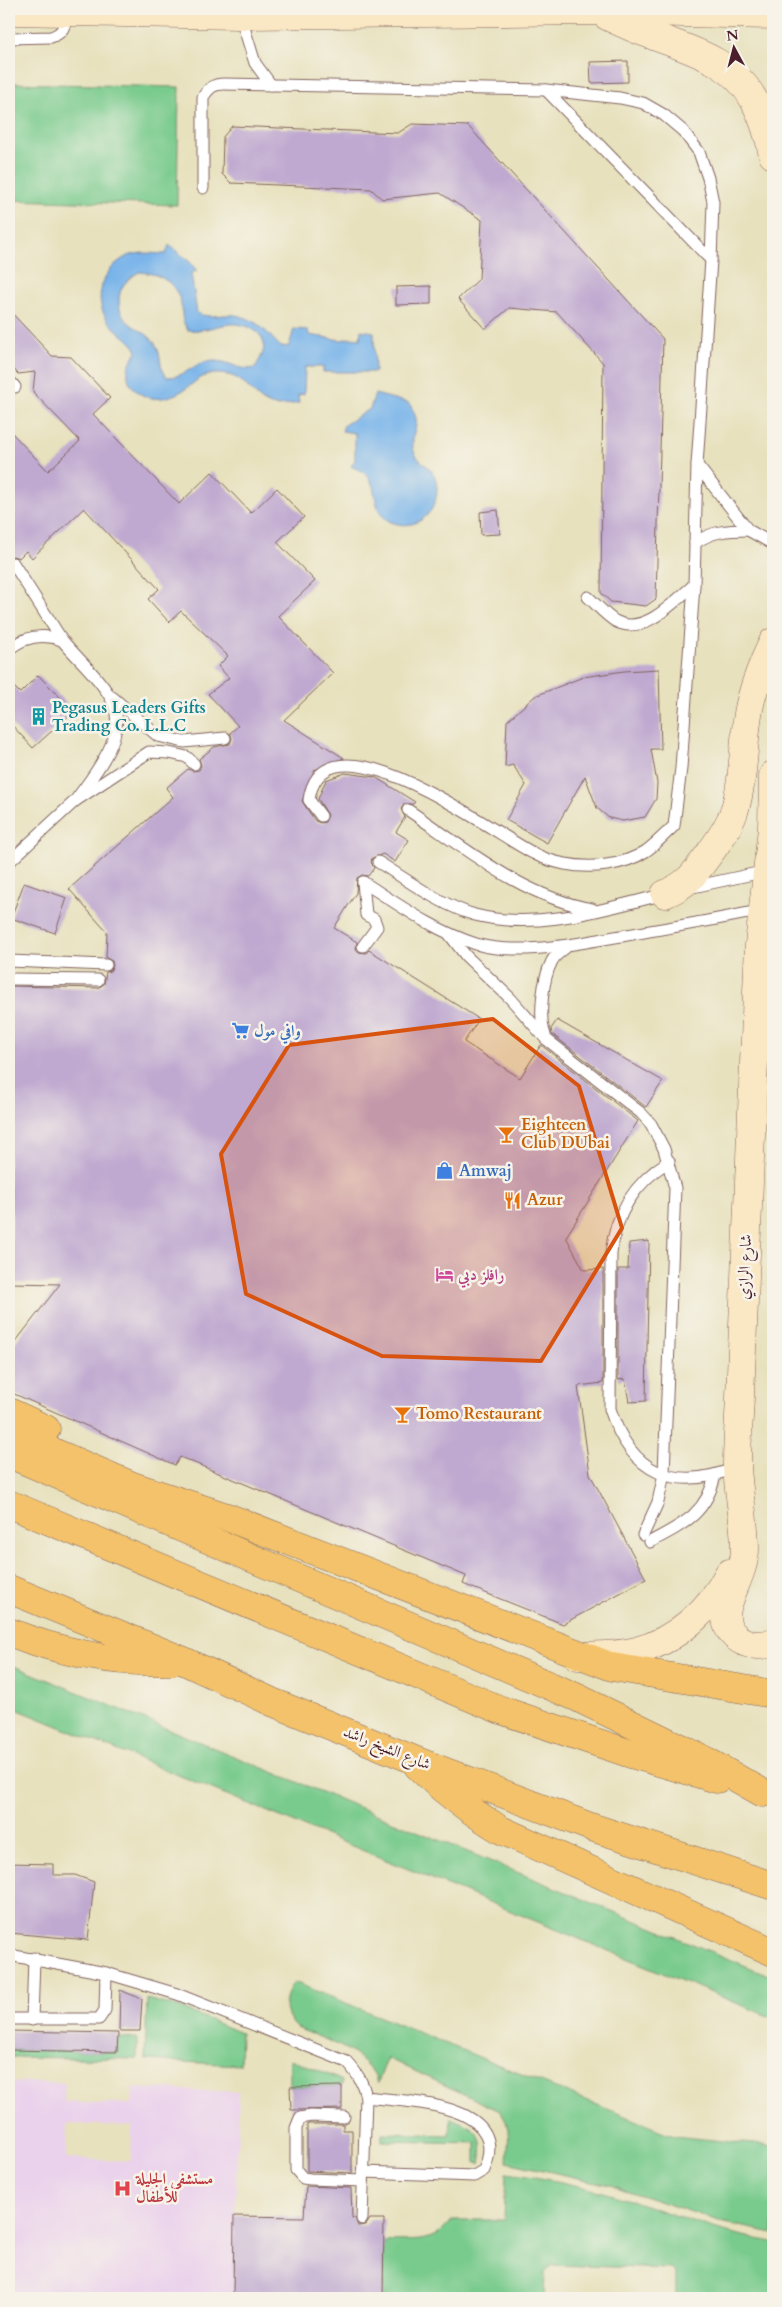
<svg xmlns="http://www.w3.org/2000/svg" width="782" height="2307" font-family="Cardo,Amiri,serif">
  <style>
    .built { fill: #ead1ec; fill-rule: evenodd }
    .green { fill: #79cb8d; stroke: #62755c }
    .water { fill: #78b4ea; stroke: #616a8a; fill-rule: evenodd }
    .building { fill: #bfa9d0 }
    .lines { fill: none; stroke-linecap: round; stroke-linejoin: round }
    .lane-casing { stroke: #81635e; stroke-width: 13 }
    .secondary-casing { stroke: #81635e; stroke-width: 29 }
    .highway-casing { stroke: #81635e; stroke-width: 29 }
    .lane { stroke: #fff; stroke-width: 11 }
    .secondary { stroke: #fae7c3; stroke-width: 28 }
    .highway { stroke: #f3c26a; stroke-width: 28 }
    .marked { fill: #d8530f; fill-opacity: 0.2; stroke: #d8530f; stroke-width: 4; stroke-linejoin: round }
    .labels { text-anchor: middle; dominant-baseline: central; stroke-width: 5; stroke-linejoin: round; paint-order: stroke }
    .culture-label { font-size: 16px; font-weight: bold; fill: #0d838f; stroke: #f7f3e8; text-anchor: start }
    .shop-label { font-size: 16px; font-weight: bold; fill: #366cbe; stroke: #f7f3e8; text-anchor: start }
    .food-label { font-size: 16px; font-weight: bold; fill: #c56008; stroke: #f7f3e8; text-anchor: start }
    .street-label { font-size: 16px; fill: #4a1f2b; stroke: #f7f3e8 }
    .hotel-label { font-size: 16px; font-weight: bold; fill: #b23c85; stroke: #f7f3e8; text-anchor: start }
    .health-label { font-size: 16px; font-weight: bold; fill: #be3a42; stroke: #f7f3e8; text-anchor: start }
  </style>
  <rect width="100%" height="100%" fill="#f7f3e8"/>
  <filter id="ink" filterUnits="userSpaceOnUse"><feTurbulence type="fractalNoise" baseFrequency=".02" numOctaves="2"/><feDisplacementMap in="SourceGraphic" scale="10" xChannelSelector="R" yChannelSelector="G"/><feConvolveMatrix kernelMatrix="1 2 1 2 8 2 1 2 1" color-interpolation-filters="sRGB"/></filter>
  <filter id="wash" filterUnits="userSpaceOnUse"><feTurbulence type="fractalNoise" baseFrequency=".0096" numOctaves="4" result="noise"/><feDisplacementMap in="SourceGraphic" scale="20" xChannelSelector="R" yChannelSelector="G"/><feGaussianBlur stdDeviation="1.12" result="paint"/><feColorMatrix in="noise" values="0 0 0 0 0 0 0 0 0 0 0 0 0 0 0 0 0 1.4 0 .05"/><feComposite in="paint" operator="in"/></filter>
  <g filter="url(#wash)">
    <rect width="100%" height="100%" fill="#e7e1bd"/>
    <path class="built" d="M9 2082 65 2083 64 2102 132 2104 133 2088 239 2092 233 2298H9ZM67 2124 132 2126 131 2161 66 2159Z"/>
    <g class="green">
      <polygon points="9,83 179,87 177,205 9,200"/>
      <polygon points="9,1664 773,1977 773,2018 9,1706"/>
      <path d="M294 1982 674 2136 773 2146V2233L725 2223 610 2185 507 2162C508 2144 512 2125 500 2111L387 2058 378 2083C365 2050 327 2041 297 2028 283 2014 282 1998 294 1982Z"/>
      <polygon points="147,1999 181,2008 241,2033 240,2065 145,2060"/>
      <polygon points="118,2038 137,2038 137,2059 9,2057 9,2050 117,2052"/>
      <polygon points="290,2059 319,2070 342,2081 342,2086 290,2087"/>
      <path d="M451 2118C478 2129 485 2133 480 2164L476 2163V2143L382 2141V2133L450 2135Z"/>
      <path d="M506 2173C549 2178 592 2188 633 2201 681 2217 723 2234 773 2242V2298H676V2273L671 2269 555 2265 550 2266 545 2273 544 2298H383L384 2241C399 2240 423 2243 436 2235 443 2231 446 2224 454 2220H504Z"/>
    </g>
    <g class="water">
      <path d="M169 245 190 262 197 271 191 273 197 313C211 320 225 312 240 316 258 320 268 334 281 347L289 346 294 329 308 330 309 335 341 340 350 338 360 339 361 330 374 332 375 372H323V367H305L304 394 298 395 299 403C291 404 283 406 276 406 256 404 247 378 228 375 221 374 212 373 205 376 196 379 189 388 180 392 163 401 144 402 132 386 123 375 130 361 137 351 131 338 111 330 104 314 92 290 110 259 135 254 144 252 156 254 166 254ZM139 272C158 273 174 281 180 300 184 313 179 318 188 330 203 332 216 325 231 324 244 323 264 331 264 346 264 354 258 362 255 368 240 372 229 360 213 361 194 361 186 378 167 377 158 365 162 356 156 345 144 325 119 329 119 299 120 285 128 279 139 272Z"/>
      <path d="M375 394 409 403C424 427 411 426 413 447 414 461 431 465 435 477 444 505 421 534 391 522 372 514 378 489 368 476 364 471 356 469 351 466L355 460V433L342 431 344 425 370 409Z"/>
    </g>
    <g id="blocks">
      <g class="building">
        <polygon points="628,61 628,82 591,83 590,62"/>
        <polygon points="412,124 468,126 663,339 656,599 646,606 611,602 601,593 603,363 557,312 509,308 485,329 458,299 479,279 482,220 440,193 382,199 371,189 231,183 222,174 223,137 232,126 398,133"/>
        <polygon points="431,286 431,304 396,305 396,287"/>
        <polygon points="9,310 52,356 71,357 110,398 93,414 179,504 212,472 251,513 277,488 304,517 277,542 315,581 278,616 333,673 284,720 344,758 314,770 302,801 315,821 321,823 325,822 328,815 318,799 326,780 345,773 375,777 415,802 413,804 404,804 401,809 405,817 396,832 409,840 395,862 383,854 372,858 371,862 374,868 368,876 362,875 357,878 356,893 334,928 357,942 356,949 359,952 366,953 369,950 479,1019 464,1042 520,1078 541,1045 638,1121 566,1237 584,1270 603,1269 603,1383 578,1386 590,1474 646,1579 563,1624 463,1584 466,1576 180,1457 175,1465 12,1393 10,1349 60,1284 11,1283 12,1212 9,1212 9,986 98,988 104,984 106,972 110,971 113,966 112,961 106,958 107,932 69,889 173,797 166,788 188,769 193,771 199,770 201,765 199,759 214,747 230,744 232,738 230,733 238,726 208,694 229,678 218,666 228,656 181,611 169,622 148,599 159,589 84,508 32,558 26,551 19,558 13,556 9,557 9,430 48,471 80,441 33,392 35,372 18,374 9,364"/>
        <polygon points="498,510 500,534 481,535 480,512"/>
        <polygon points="659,669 661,749 651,749 657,783 656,799 645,817 623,821 609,818 597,808 585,776 547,843 506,820 526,785 513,765 505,767 507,721 535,696 583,677 624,671"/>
        <polygon points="38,675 74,711 33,748 9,722 9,682 20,693"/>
        <polygon points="24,883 67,898 55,933 11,918"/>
        <polygon points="557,1020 663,1081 646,1107 552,1034 551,1029"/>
        <polygon points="649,1241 646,1401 629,1402 625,1379 618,1380 618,1269 628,1269 629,1243"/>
        <polygon points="9,1863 53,1864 53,1875 75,1875 94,1882 88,1940 9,1933"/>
        <polygon points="120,1990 142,1999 140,2031 119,2031"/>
        <polygon points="9,2031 118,2033 117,2052 9,2050"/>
        <polygon points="342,2086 342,2109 291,2110 290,2087"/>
        <polygon points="307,2124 343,2124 343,2130 352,2130 352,2173 307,2171"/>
        <polygon points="306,2186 351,2188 352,2218 355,2218 358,2226 366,2225 370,2219 384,2219 383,2298 233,2298 234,2216 304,2217"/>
      </g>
    </g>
  </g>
  <g filter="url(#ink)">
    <use href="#blocks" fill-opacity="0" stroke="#81635e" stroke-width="1"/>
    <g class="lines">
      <defs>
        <g id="lane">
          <polyline points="240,15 255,63 271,85"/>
          <path d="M9 38 51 37C64 33 65 25 68 12"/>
          <polyline points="546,90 711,260"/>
          <path d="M203 188V97C209 88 213 84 224 84L546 90 620 98 643 103 664 115 683 131 699 152 708 178 713 202 711 260 697 465 694 585 681 768 674 826C665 834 656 844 646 851 623 866 591 869 565 864 555 862 542 858 533 853 495 834 322 704 309 800L321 816"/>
          <polyline points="9,380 15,387"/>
          <polyline points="697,465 748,530 773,544"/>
          <path d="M695 543C712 531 728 530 748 530"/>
          <polyline points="13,563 62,640"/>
          <path d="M588 597C597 605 605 615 615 621 644 637 674 601 694 585"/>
          <path d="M9 649C25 636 42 633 62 640 77 658 97 675 109 695 133 731 94 774 75 801"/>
          <polyline points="112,697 158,736 184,742 225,738"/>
          <path d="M408 810C465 848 523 897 592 909"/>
          <polyline points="9,862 75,801 149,752 169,753 187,757 194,764"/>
          <path d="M378 862C408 880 440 905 475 915 538 931 604 909 665 894"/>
          <path d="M363 882C399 905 435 931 476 944 520 957 583 942 627 935 672 927 717 920 762 910"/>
          <polyline points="363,882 366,915 374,919 377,927 363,946"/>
          <polyline points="688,888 767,871"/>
          <polyline points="449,934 466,956 510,998 546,1039 641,1113 651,1124 664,1149 675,1188 664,1474 658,1502 643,1535"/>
          <polyline points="9,961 106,965"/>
          <polyline points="9,979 98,980"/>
          <path d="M545 1035C538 1016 543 978 552 961 555 955 564 949 569 945"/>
          <path d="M669 1161C634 1183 615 1214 611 1254L610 1409C631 1474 675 1493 737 1467"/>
          <path d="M650 1542C682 1525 707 1514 715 1475"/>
          <path d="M9 1955 106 1973 177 1994 347 2062C357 2073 363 2082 366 2097L362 2219"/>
          <polyline points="9,2019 99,2019 105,2010 106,1973"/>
          <polyline points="32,2020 34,1958"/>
          <polyline points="344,2117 311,2116 300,2118 296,2128 296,2170 303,2178 310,2179 363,2181"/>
          <path d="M363 2172 474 2176 484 2170C513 2102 406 2102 366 2097"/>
        </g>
        <g id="secondary">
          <polyline points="9,11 240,15 597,11 773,15"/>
          <path d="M607 16C620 22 632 28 646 33 686 49 731 58 754 100 763 117 769 136 773 155"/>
          <path d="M773 775 772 828 759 944 740 1397C739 1420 737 1443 737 1466 738 1493 745 1521 745 1549 745 1573 724 1601 726 1619 729 1641 754 1650 773 1642"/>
          <path d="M665 894C686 885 693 876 707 857 717 843 728 829 734 812 744 780 743 746 748 714 752 689 762 665 773 642"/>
          <path d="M578 1656C597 1655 618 1656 636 1651 676 1641 711 1609 729 1573"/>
        </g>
        <g id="highway">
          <polyline points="9,1412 46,1429"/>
          <polyline points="9,1433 133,1486 227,1517 612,1667 773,1694"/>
          <polyline points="9,1454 576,1697 701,1758 763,1793"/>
          <polyline points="9,1504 501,1710 631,1754 717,1779"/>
          <polyline points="9,1589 184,1661 272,1702 412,1759 591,1827 773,1886"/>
          <path d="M9 1632C62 1653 116 1664 173 1661"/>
          <path d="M418 1766C444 1792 470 1811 501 1830L773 1952"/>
        </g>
      </defs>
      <use href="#lane" class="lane-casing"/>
      <use href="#secondary" class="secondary-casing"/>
      <use href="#highway" class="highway-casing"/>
      <use href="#lane" class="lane"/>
      <use href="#secondary" class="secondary"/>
      <use href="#highway" class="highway"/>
    </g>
  </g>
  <path class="marked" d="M493 1019 579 1086 622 1228 541 1361 382 1356 246 1294 221 1154 289 1045Z"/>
  <defs>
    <symbol id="building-bare" viewBox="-9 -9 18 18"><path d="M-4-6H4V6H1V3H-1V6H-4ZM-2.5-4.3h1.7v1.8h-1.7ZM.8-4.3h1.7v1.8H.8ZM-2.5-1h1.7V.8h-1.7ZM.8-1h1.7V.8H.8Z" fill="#0f9aa8" stroke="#f7f3e8" stroke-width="2.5" paint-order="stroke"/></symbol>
    <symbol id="supermarket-bare" viewBox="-9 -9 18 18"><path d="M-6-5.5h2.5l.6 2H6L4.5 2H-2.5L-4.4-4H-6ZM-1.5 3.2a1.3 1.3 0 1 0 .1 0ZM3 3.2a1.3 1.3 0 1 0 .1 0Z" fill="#3f7fe0" stroke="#f7f3e8" stroke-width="2.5" paint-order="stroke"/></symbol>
    <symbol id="bar-bare" viewBox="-9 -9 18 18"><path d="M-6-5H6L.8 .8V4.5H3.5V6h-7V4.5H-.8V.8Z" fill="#e8710a" stroke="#f7f3e8" stroke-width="2.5" paint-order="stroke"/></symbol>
    <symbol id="shop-bare" viewBox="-9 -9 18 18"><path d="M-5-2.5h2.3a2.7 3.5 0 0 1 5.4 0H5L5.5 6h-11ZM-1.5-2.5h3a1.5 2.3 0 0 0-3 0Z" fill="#3f7fe0" stroke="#f7f3e8" stroke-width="2.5" paint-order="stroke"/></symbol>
    <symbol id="restaurant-bare" viewBox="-9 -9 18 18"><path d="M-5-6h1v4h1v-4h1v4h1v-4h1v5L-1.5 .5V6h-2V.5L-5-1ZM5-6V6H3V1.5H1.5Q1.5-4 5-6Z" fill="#e8710a" stroke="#f7f3e8" stroke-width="2.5" paint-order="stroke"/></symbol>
    <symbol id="hotel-bare" viewBox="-9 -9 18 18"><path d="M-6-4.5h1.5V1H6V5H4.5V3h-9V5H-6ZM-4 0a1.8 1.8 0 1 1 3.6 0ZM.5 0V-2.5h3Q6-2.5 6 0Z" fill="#d1479c" stroke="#f7f3e8" stroke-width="2.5" paint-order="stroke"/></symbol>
    <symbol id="hospital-bare" viewBox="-9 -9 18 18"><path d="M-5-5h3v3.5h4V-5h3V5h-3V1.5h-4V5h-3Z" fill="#e0444e" stroke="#f7f3e8" stroke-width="2.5" paint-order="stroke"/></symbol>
  </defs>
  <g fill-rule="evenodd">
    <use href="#building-bare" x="26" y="704" width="25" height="25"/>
    <use href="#supermarket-bare" x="228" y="1018" width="25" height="25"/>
    <use href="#bar-bare" x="494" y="1122" width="25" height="25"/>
    <use href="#shop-bare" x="432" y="1158" width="25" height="25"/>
    <use href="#restaurant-bare" x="500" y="1188" width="25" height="25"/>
    <use href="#hotel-bare" x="432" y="1262" width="25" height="25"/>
    <use href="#bar-bare" x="390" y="1402" width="25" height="25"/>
    <use href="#hospital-bare" x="110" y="2176" width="25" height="25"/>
  </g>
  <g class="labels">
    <g class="culture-label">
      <text x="52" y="708">Pegasus Leaders Gifts<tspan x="52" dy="18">Trading Co. L.L.C</tspan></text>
    </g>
    <g class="shop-label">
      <text x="254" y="1031">وافي مول</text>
      <text x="459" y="1171">Amwaj</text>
    </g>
    <g class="food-label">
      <text x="521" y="1125">Eighteen<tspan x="521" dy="18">Club DUbai</tspan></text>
      <text x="527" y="1200">Azur</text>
      <text x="416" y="1414">Tomo Restaurant</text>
    </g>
    <g class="street-label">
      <text transform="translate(745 1267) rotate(-88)">شارع الرازي</text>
      <text transform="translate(387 1748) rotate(22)">شارع الشيخ راشد</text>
    </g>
    <g class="hotel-label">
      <text x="458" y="1275">رافلز دبي</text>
    </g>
    <g class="health-label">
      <text x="136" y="2179">مستشفى الجليلة<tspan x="136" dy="18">للأطفال</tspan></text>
    </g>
  </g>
  <rect width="782" height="2307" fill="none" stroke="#f7f3e8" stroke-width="30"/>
  <g transform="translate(734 48) rotate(353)" stroke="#f7f3e8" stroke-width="4" paint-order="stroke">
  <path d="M0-4L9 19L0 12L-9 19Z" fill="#4a1f2b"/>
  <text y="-8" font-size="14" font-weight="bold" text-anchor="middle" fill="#4a1f2b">N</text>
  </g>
</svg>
